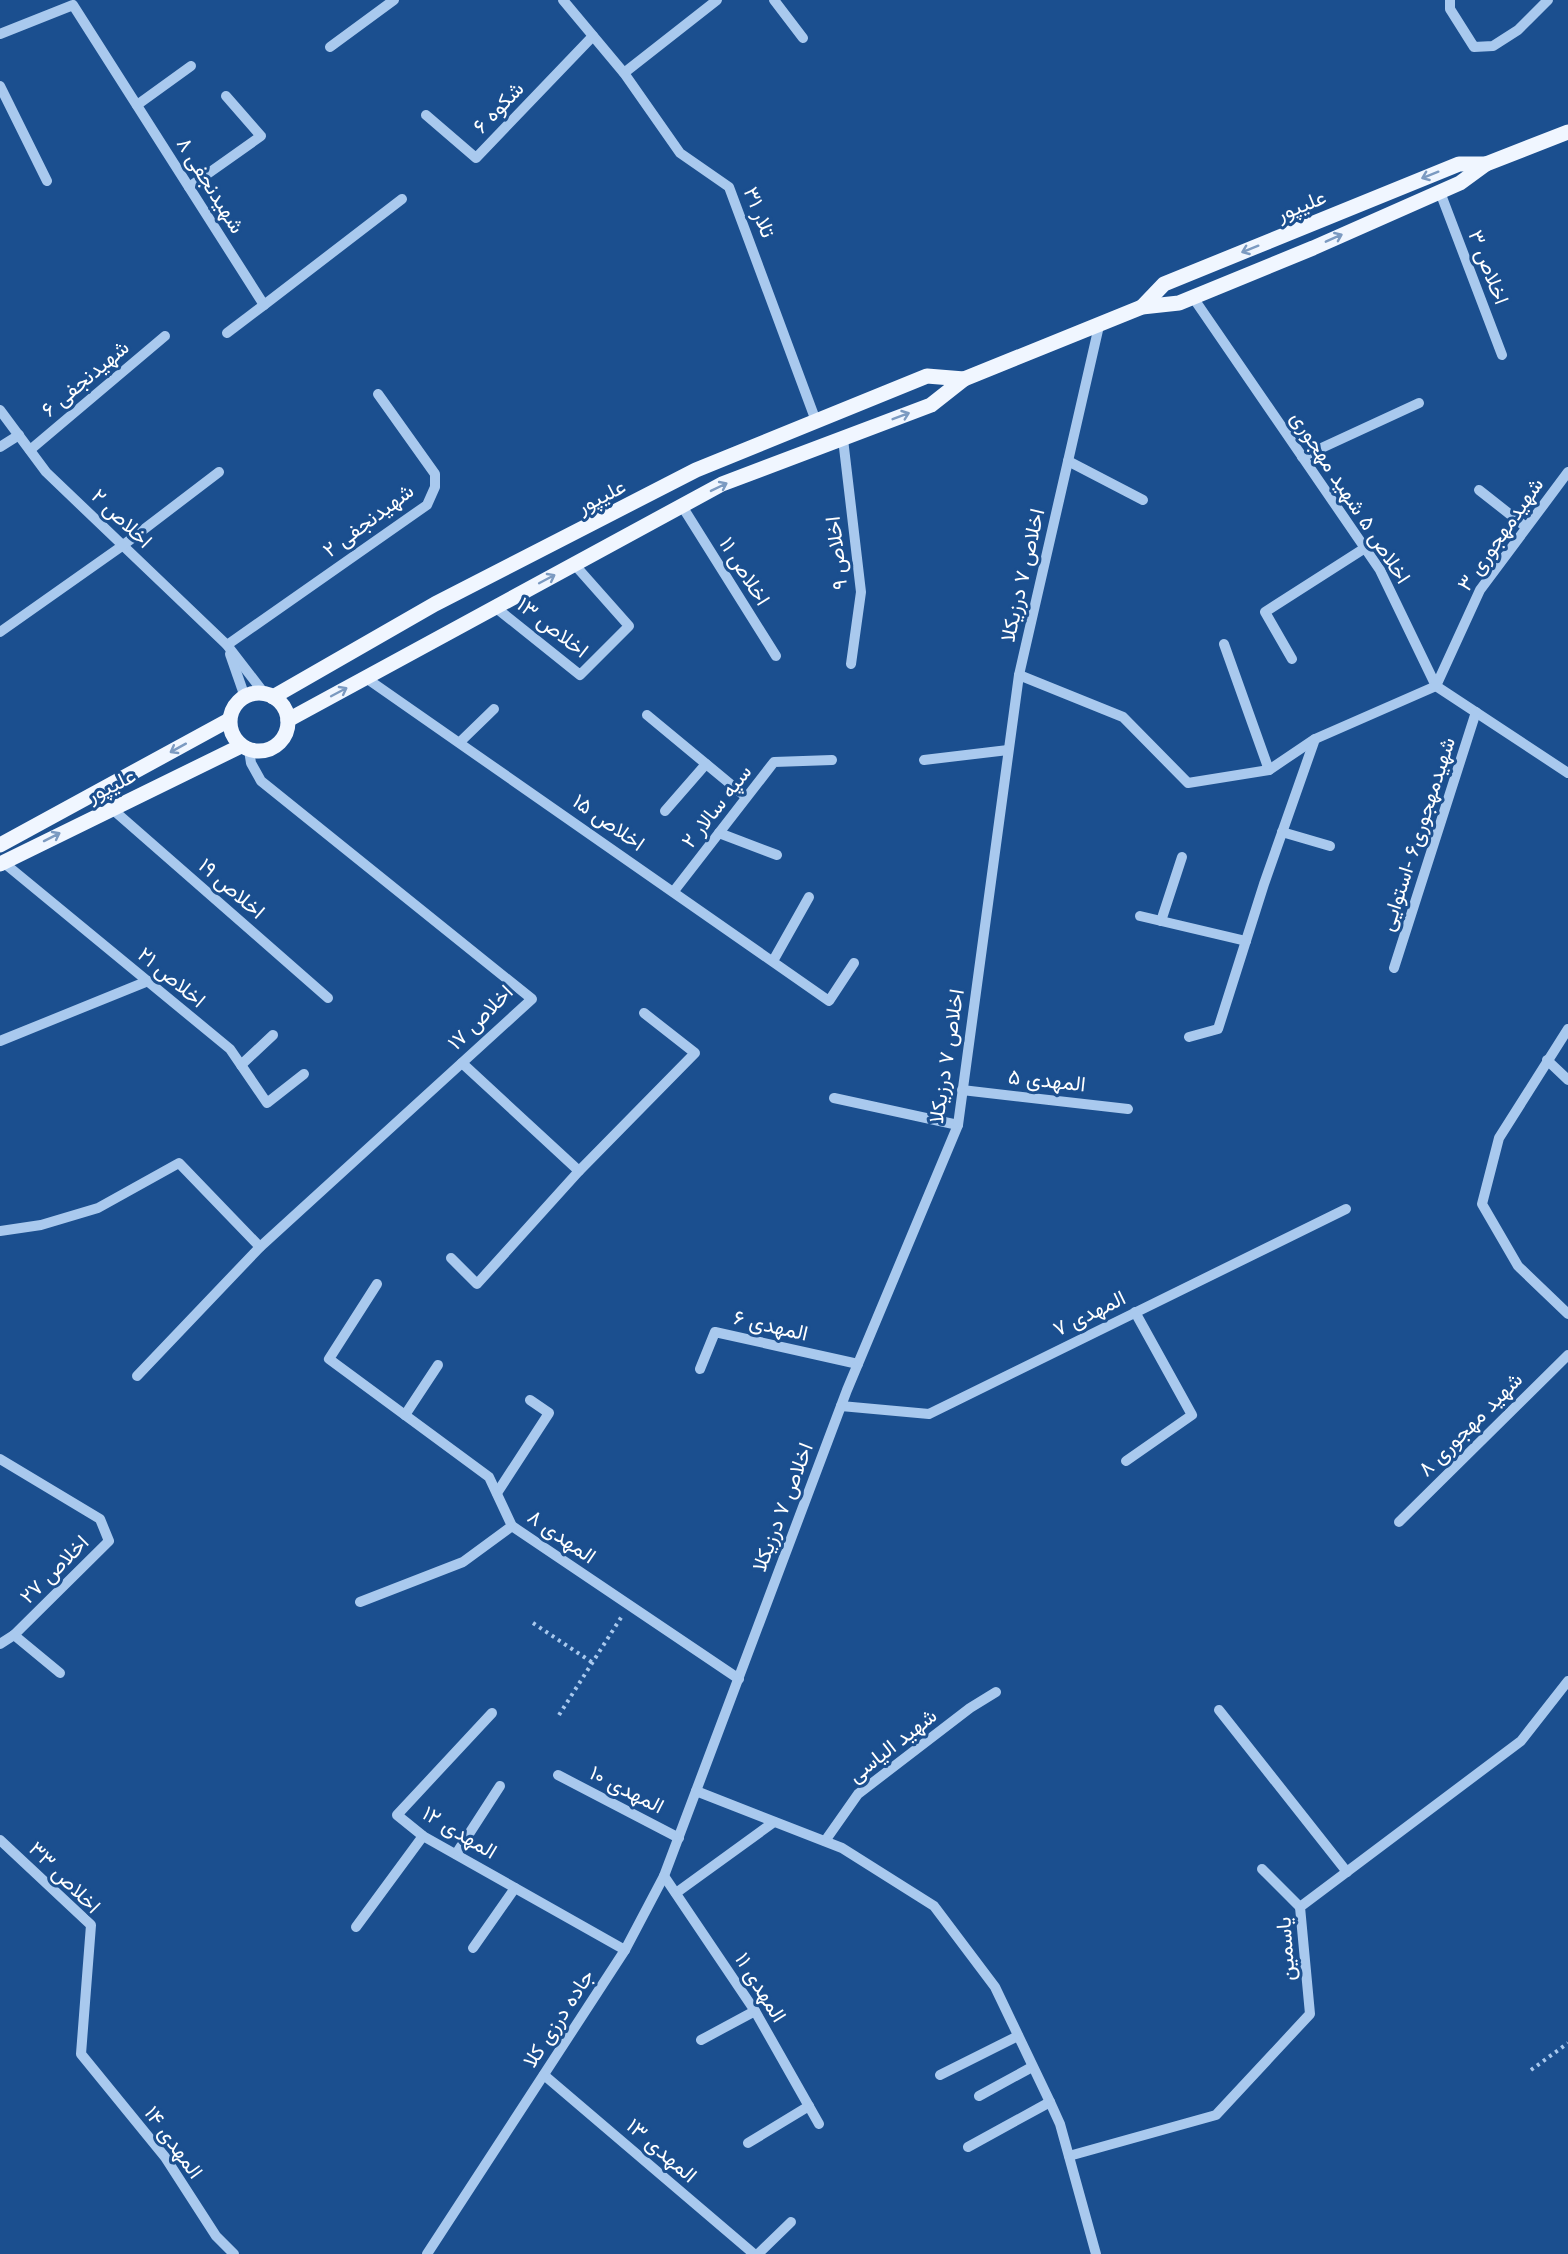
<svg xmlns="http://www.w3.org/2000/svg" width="1568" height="2254" font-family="Helvetica,Vazirmatn,sans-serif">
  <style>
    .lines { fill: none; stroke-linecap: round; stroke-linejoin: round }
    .path { stroke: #a9c9ee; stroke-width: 4; stroke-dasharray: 3 4.5; stroke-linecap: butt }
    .minor { stroke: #a9c9ee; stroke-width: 10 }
    .major { stroke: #f0f6ff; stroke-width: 15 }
    .oneway { stroke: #7b9ac1 }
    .labels { text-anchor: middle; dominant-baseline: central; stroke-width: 6; stroke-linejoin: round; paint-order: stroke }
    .street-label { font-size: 21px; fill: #fff; stroke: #1b4f8f }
  </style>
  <rect width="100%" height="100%" fill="#1b4f8f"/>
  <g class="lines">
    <g class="path">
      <polyline points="533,1623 593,1663"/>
      <polyline points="559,1715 622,1616"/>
      <polyline points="1531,2070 1568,2043"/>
    </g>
    <g class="minor">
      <polyline points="563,0 624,73 680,153 729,187 816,421"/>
      <polyline points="774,0 803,38"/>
      <polyline points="1450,0 1450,9 1474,47 1493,46 1518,30 1548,0"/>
      <polyline points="0,34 73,5 264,305 402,199"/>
      <polyline points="330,47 394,0"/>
      <polyline points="624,73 717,0"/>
      <polyline points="0,86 47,181"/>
      <polyline points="137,105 191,66"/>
      <polyline points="426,115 476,158 593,36"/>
      <polyline points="189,187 261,136 226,96"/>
      <polyline points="1440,192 1502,355"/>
      <polyline points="1192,296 1380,570 1436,686 1568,773"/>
      <polyline points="227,333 264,305"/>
      <polyline points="0,410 46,472 227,645 264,693"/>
      <polyline points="843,439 861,592 851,664"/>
      <polyline points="0,447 19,435"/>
      <polyline points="30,450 165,336"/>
      <polyline points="1302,457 1419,403"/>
      <polyline points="1068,461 1143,500"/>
      <polyline points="1479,490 1526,527"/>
      <polyline points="682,506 776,656"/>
      <polyline points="495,607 580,675 629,626 574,564"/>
      <polyline points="0,632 122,546 219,472"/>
      <polyline points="1224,644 1269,770"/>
      <polyline points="227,645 427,505 435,487 435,474 378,394"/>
      <polyline points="230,654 245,697"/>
      <polyline points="1292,659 1265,612 1365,548"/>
      <polyline points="1019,675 1123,717 1188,783 1269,770 1315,739 1436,686 1480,590 1568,472"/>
      <polyline points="366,678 829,1001 854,963"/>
      <polyline points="647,715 746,797"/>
      <polyline points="460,742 494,709"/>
      <polyline points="924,760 1008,750"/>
      <polyline points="111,808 328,998"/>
      <polyline points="665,811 706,764"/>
      <polyline points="1282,832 1330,846"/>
      <polyline points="719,833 777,855"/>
      <polyline points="3,862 230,1049 267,1103 304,1074"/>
      <polyline points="674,891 774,762 832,760"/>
      <polyline points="1140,916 1246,941"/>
      <polyline points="1161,921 1182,857"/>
      <polyline points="773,961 809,897"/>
      <polyline points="1394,968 1476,712"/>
      <polyline points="1568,1029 1499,1138 1482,1204 1518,1266 1568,1314"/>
      <polyline points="1189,1037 1218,1029 1264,884 1315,739"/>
      <polyline points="0,1041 148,981"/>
      <polyline points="1547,1060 1568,1080"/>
      <polyline points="241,1065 273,1035"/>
      <polyline points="962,1090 1128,1109"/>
      <polyline points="834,1098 958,1125"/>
      <polyline points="579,1171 695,1053 644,1013"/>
      <polyline points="0,1231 41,1225 98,1208 179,1163 260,1247"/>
      <polyline points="451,1258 477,1284 579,1171 462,1063"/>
      <polyline points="377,1284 329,1359 489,1477 512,1526 739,1679"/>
      <polyline points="700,1369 715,1332 858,1364"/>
      <polyline points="137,1376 260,1247 532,999 261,781 251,763 249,750"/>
      <polyline points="841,1406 929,1414 1346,1209"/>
      <polyline points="405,1415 438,1365"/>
      <polyline points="0,1459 100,1519 109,1541 14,1635 0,1644"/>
      <polyline points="1126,1461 1192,1415 1135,1312"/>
      <polyline points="497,1493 549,1413 530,1400"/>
      <polyline points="1399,1522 1568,1355"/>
      <polyline points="360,1602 463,1562 512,1526"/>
      <polyline points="14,1635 60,1673"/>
      <polyline points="1219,1710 1347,1872"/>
      <polyline points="492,1713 397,1815 423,1836 625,1950"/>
      <polyline points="558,1775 679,1838"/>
      <polyline points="696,1791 842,1848 934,1906 995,1987 1050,2102 1060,2124 1096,2254"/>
      <polyline points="0,1840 91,1925 81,2054 165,2157 216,2236 234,2254"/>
      <polyline points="825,1841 858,1794 970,1708 996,1692"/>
      <polyline points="456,1854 500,1786"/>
      <polyline points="1262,1869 1300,1907"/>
      <polyline points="664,1876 755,2011 819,2124"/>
      <polyline points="676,1893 774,1822"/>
      <polyline points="356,1927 423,1836"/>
      <polyline points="473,1948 515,1888"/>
      <polyline points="701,2040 755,2011"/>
      <polyline points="544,2075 754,2254"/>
      <polyline points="940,2075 1018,2036"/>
      <polyline points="979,2096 1032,2067"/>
      <polyline points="748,2143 809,2106"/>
      <polyline points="968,2147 1050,2102"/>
      <polyline points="1069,2156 1216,2115 1310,2014 1300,1907 1521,1741 1568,1681"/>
      <polyline points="427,2254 625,1950 664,1876 847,1390 958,1125 1019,675 1099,326"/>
      <polyline points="758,2254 791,2222"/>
    </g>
    <g class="major">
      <polyline points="1142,307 1164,284 1459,164 1486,164"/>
      <polyline points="964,379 1142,307 1179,303 1313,248 1460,183 1486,164 1568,132"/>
      <circle cx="259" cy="722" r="29"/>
      <polyline points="273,697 435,604 696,470 927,376 964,379 931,405 722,484 288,720"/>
      <polyline points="0,845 229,720"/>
      <polyline points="0,864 241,746"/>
    </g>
  </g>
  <defs><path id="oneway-shaft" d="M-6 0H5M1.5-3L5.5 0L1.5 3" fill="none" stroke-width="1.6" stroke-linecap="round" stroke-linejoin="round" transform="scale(1.5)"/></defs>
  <g class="oneway">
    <use href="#oneway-shaft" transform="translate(1430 175) rotate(158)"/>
    <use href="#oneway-shaft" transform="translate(1334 238) rotate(-24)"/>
    <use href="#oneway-shaft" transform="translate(1250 249) rotate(158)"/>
    <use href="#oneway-shaft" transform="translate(901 416) rotate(-21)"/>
    <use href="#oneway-shaft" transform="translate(719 487) rotate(-26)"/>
    <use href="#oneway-shaft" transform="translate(547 579) rotate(-28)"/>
    <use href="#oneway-shaft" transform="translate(339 692) rotate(-28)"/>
    <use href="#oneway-shaft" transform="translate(178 748) rotate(151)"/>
    <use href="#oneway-shaft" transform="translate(52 837) rotate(-27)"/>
  </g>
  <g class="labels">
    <g class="street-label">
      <text transform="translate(498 107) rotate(-46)">شکوه ۶</text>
      <text transform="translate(211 185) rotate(58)">شهیدنجفی ۸</text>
      <text transform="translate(1301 205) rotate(-22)">علیپور</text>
      <text transform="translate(760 212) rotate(68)">تلار ۳۱</text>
      <text transform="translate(1489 267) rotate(69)">اخلاص ۳</text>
      <text transform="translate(85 378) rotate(-40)">شهیدنجفی ۶</text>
      <text transform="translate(601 496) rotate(-27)">علیپور</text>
      <text transform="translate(1351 497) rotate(57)">اخلاص ۵ شهید مهجوری</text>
      <text transform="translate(122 518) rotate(44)">اخلاص ۲</text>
      <text transform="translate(368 520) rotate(-37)">شهیدنجفی ۲</text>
      <text transform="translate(1500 534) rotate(-55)">شهیدمهجوری ۳</text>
      <text transform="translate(836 553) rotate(-96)">اخلاص ۹</text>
      <text transform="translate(745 571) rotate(58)">اخلاص ۱۱</text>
      <text transform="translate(1022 575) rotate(-77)">اخلاص ۷ درزیکلا</text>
      <text transform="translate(553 627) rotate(38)">اخلاص ۱۳</text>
      <text transform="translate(111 785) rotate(-26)">علیپور</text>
      <text transform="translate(716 806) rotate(-52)">سپه سالار ۲</text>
      <text transform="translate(609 822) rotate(35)">اخلاص ۱۵</text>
      <text transform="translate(1417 834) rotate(-72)">شهیدمهجوری۶ -استوایی</text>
      <text transform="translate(232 888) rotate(41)">اخلاص ۱۹</text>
      <text transform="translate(172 977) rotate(40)">اخلاص ۲۱</text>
      <text transform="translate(480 1017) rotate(-45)">اخلاص ۱۷</text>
      <text transform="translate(946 1056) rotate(-81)">اخلاص ۷ درزیکلا</text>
      <text transform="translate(1047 1080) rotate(6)">المهدی ۵</text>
      <text transform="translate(1089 1313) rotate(-26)">المهدی ۷</text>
      <text transform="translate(771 1325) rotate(13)">المهدی ۶</text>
      <text transform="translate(1470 1424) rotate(-45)">شهید مهجوری ۸</text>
      <text transform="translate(782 1507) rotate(-69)">اخلاص ۷ درزیکلا</text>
      <text transform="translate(562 1536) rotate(35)">المهدی ۸</text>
      <text transform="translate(54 1569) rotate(-45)">اخلاص ۲۷</text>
      <text transform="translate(892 1745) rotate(-38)">شهید الیاسی</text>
      <text transform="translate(627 1789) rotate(27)">المهدی ۱۰</text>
      <text transform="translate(460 1832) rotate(31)">المهدی ۱۲</text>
      <text transform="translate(65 1877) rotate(45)">اخلاص ۳۳</text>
      <text transform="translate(1285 1949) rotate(-94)">یاسمین</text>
      <text transform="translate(761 1987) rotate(58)">المهدی ۱۱</text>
      <text transform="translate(558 2018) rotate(-57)">جاده درزی کلا</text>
      <text transform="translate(174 2142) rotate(54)">المهدی ۱۴</text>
      <text transform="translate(662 2150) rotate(41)">المهدی ۱۳</text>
    </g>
  </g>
</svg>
